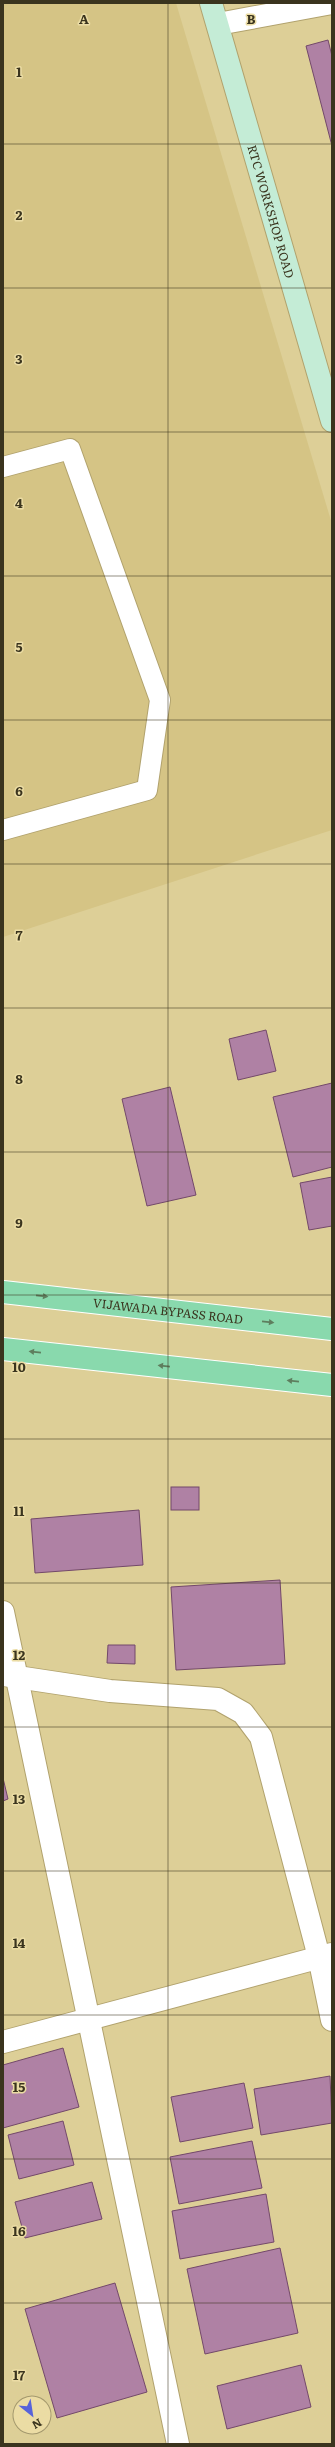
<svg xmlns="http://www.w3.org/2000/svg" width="335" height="2447" font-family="Literata,serif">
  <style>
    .built { fill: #d5c485 }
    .building { fill: #af81a4; stroke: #73496a }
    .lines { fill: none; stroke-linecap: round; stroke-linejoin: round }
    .lane-casing { stroke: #b1a26d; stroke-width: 22 }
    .street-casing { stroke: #b1a26d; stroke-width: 24 }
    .secondary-casing { stroke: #b1a26d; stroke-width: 24 }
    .primary-casing { stroke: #fff; stroke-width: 24 }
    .lane { stroke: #fff; stroke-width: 20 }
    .street { stroke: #fff; stroke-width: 22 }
    .secondary { stroke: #c4ecd6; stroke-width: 22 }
    .primary { stroke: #89d9ad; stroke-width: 22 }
    .oneway { fill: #5e7e5e }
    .grid { fill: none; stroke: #3a341e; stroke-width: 1; stroke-opacity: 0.55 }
    .labels { text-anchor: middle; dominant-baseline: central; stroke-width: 3; stroke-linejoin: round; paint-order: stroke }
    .street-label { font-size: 12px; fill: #3a341e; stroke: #ebdca4 }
    .grid-label { font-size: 13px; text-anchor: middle; font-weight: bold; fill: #3a341e; stroke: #ebdca4; stroke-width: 3; stroke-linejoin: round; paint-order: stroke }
  </style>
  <rect width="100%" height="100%" fill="#ddcf97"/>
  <polygon class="built" points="3,3 176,3 332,524 332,830 3,937"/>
  <g class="building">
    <polygon points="328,40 332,56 332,146 306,46"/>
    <polygon points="266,1030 276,1071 238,1080 229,1039"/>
    <polygon points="332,1083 332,1167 293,1177 273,1097"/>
    <polygon points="170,1087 196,1195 147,1206 122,1099"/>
    <polygon points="332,1177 332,1226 309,1230 300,1183"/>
    <rect x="171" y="1487" width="28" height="23"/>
    <polygon points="139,1510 143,1565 35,1573 31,1519"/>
    <polygon points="280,1580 285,1664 176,1670 171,1587"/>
    <polygon points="108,1645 135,1645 135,1664 107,1663"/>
    <polygon points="3,1778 8,1799 3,1801"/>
    <polygon points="63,2048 79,2107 3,2128 3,2065"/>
    <polygon points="330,2076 332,2123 261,2135 254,2089"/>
    <polygon points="244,2083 253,2128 180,2142 171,2097"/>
    <polygon points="63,2121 74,2165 19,2179 8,2135"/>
    <polygon points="252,2141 262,2188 179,2204 170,2157"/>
    <polygon points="92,2182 102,2219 25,2238 15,2202"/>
    <polygon points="266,2194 274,2242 180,2259 172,2211"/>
    <polygon points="280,2248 298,2333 205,2354 187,2269"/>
    <polygon points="115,2283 147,2392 57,2418 25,2309"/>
    <polygon points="301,2365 311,2407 227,2429 217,2386"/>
  </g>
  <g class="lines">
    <defs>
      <polyline id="lane" points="3,467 70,449 160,700 147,790 3,830"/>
      <g id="street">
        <polyline points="218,24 332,3"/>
        <polyline points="3,1612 178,2444"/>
        <polyline points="4,1675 110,1691 218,1699 243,1713 261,1737 319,1957 332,2020"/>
        <polyline points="3,2042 332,1954"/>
      </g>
      <g id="secondary">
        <path id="s1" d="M211 3 332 421"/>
      </g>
      <g id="primary">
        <path id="s2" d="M3 1292 332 1329"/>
        <polyline points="3,1349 332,1385"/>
      </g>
    </defs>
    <use href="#lane" class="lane-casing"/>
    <use href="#street" class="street-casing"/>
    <use href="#secondary" class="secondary-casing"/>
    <use href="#primary" class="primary-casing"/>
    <use href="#lane" class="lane"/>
    <use href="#street" class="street"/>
    <use href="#secondary" class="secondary"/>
    <use href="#primary" class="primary"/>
  </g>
  <defs><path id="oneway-solid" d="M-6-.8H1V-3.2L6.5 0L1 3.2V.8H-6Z"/></defs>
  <g class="oneway">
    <use href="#oneway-solid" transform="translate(42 1296) rotate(6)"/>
    <use href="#oneway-solid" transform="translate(268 1322) rotate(6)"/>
    <use href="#oneway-solid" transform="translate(35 1352) rotate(-174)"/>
    <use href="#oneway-solid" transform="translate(164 1366) rotate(-174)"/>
    <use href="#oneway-solid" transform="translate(293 1381) rotate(-174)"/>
  </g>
  <path class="grid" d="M168 3V2444M3 144H332M3 288H332M3 432H332M3 576H332M3 720H332M3 864H332M3 1008H332M3 1152H332M3 1295H332M3 1439H332M3 1583H332M3 1727H332M3 1871H332M3 2015H332M3 2159H332M3 2303H332"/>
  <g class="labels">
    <g class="street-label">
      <text stroke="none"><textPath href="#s1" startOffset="217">RTC WORKSHOP ROAD</textPath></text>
      <text stroke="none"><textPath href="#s2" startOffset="166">VIJAWADA BYPASS ROAD</textPath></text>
    </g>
  </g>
  <g class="grid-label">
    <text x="84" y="24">A</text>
    <text x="251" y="24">B</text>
    <text x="19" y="77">1</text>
    <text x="19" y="220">2</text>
    <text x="19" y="364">3</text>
    <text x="19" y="508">4</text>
    <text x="19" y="652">5</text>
    <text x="19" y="796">6</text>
    <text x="19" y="940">7</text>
    <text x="19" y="1084">8</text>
    <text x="19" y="1228">9</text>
    <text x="19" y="1372">10</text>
    <text x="19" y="1516">11</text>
    <text x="19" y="1660">12</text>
    <text x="19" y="1804">13</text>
    <text x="19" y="1948">14</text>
    <text x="19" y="2092">15</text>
    <text x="19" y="2236">16</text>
    <text x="19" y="2380">17</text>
  </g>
  <rect width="335" height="2447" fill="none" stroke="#3a341e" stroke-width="8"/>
  <g transform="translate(32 2415) rotate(150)"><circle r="19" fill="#ebdca4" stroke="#a4996e"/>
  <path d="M0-3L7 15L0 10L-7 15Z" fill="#5863da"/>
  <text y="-6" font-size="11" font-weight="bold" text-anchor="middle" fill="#3a341e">N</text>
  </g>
</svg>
